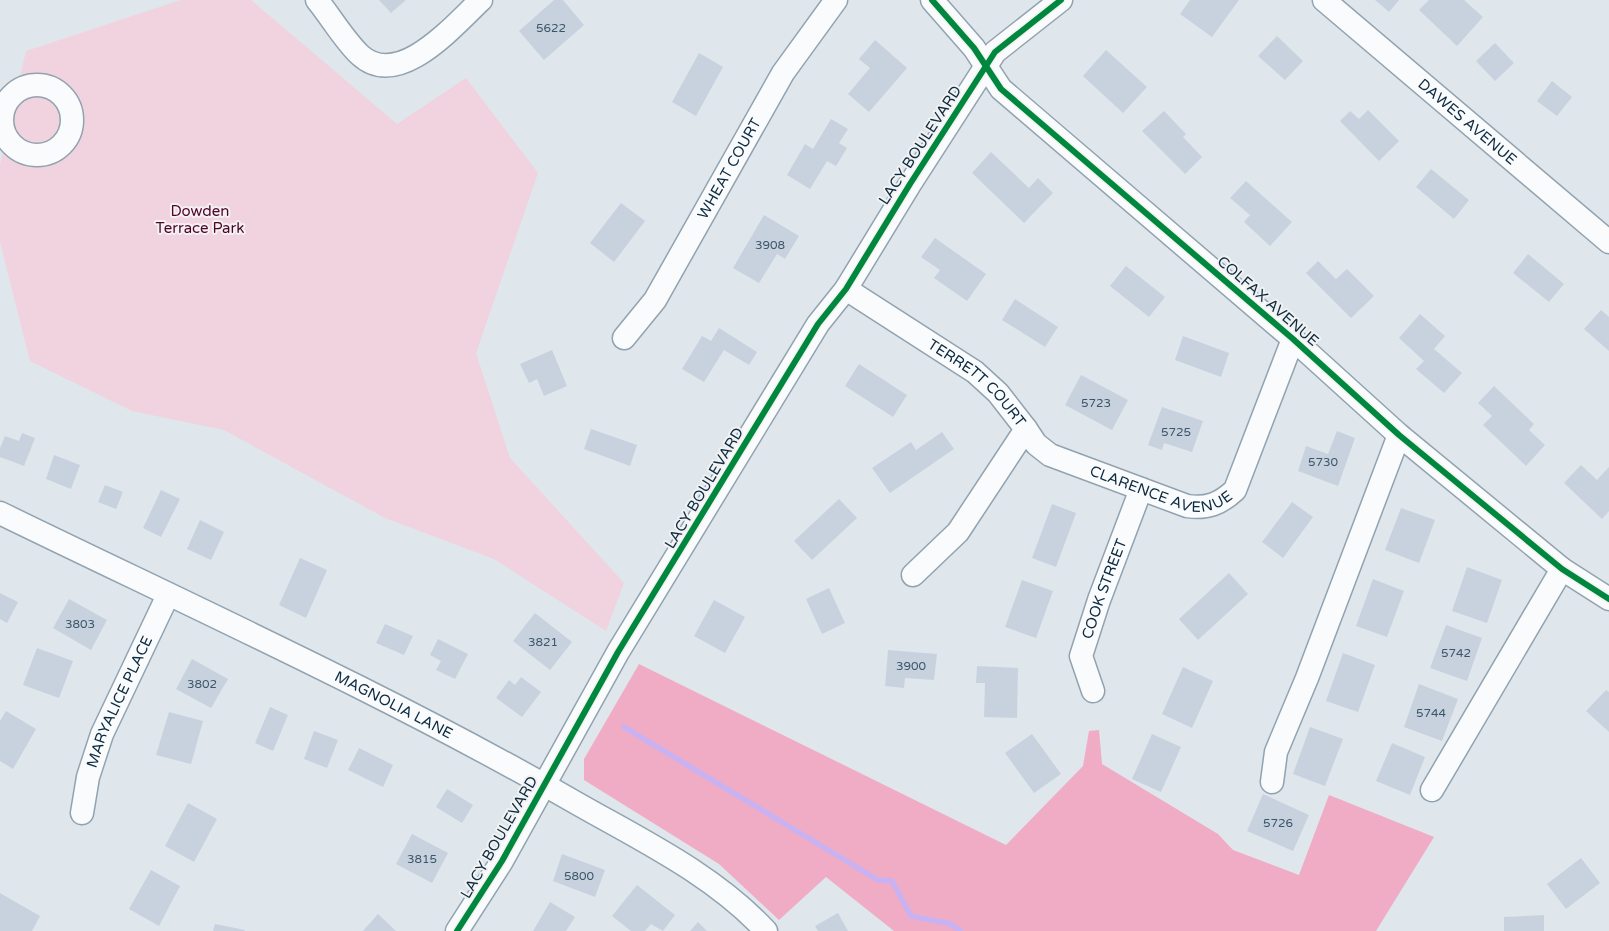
<svg xmlns="http://www.w3.org/2000/svg" width="1609" height="931" font-family="'Varela Round',sans-serif">
  <style>
    .green { fill: #f0d3de }
    .forest { fill: #f0acc5 }
    .lines { fill: none; stroke-linecap: round; stroke-linejoin: round }
    .stream { stroke: #c9b2f2; stroke-width: 5.5 }
    .building { fill: #c8d2df }
    .minor-casing { stroke: #91a3b0; stroke-width: 25 }
    .minor { stroke: #fafbfc; stroke-width: 22 }
    .cycleway-casing { stroke: #f2f2f2; stroke-width: 9 }
    .cycleway { stroke: #00873e; stroke-width: 6 }
    .labels { text-anchor: middle; dominant-baseline: central; stroke-width: 4; stroke-linejoin: round; paint-order: stroke }
    .number-label { font-size: 12px; fill: #3c5669 }
    .street-label { font-size: 15px; fill: #0c2b41; stroke: #f2f2f2 }
    .park-label { font-size: 15px; fill: #530227; stroke: #f2f2f2 }
  </style>
  <rect width="100%" height="100%" fill="#dfe6ec"/>
  <polygon class="green" points="181,0 251,0 397,124 466,78 538,173 476,353 510,458 624,583 606,631 494,559 385,518 224,430 132,411 30,361 0,242 0,165 26,51"/>
  <polygon class="forest" points="639,664 1006,845 1083,766 1089,731 1099,730 1102,764 1218,834 1233,850 1299,875 1329,795 1434,837 1376,931 894,931 826,877 779,920 719,864 584,780 584,759"/>
  <g class="lines">
    <polyline class="stream" points="624,727 878,880 892,881 911,916 951,924 960,931"/>
  </g>
  <g class="building">
    <polygon points="379,0 406,0 391,13"/>
    <polygon points="554,0 563,0 584,25 544,60 519,31"/>
    <polygon points="1190,0 1239,0 1212,37 1180,14"/>
    <polygon points="1375,0 1399,0 1389,12"/>
    <polygon points="1429,0 1464,0 1483,17 1457,46 1419,10"/>
    <polygon points="1277,36 1303,61 1285,80 1258,56"/>
    <polygon points="875,40 907,68 869,112 848,94 870,68 859,59"/>
    <polygon points="1495,43 1514,63 1495,81 1476,61"/>
    <polygon points="1106,50 1147,87 1123,113 1083,76"/>
    <polygon points="699,53 723,67 696,116 672,102"/>
    <polygon points="1552,81 1572,97 1557,116 1537,101"/>
    <polygon points="1368,110 1399,141 1379,161 1340,121 1350,111 1359,119"/>
    <polygon points="1164,111 1186,134 1183,137 1202,157 1185,174 1142,131"/>
    <polygon points="831,119 848,129 839,143 847,148 836,166 827,161 810,189 787,175 805,144 813,149"/>
    <polygon points="991,152 1029,188 1038,178 1053,193 1024,223 972,173"/>
    <polygon points="1431,169 1469,200 1454,219 1416,187"/>
    <polygon points="1246,181 1292,222 1270,246 1244,222 1250,215 1230,198"/>
    <polygon points="621,203 645,221 614,262 590,243"/>
    <polygon points="764,215 799,236 785,259 777,254 759,283 733,268"/>
    <polygon points="935,238 986,274 967,301 934,278 940,270 921,257"/>
    <polygon points="1528,254 1564,284 1549,302 1513,273"/>
    <polygon points="1318,261 1336,279 1347,269 1374,296 1351,318 1306,273"/>
    <polygon points="1126,266 1165,297 1149,317 1110,286"/>
    <polygon points="1015,299 1058,327 1045,347 1002,320"/>
    <polygon points="1601,310 1609,317 1609,351 1584,329"/>
    <polygon points="1420,314 1445,336 1434,349 1462,373 1444,393 1416,369 1424,361 1399,338"/>
    <polygon points="719,328 757,352 749,365 724,350 704,382 682,369 702,336 711,341"/>
    <polygon points="1183,336 1229,353 1221,377 1175,360"/>
    <polygon points="552,350 567,386 544,396 537,379 529,383 520,364"/>
    <polygon points="859,364 907,395 893,417 845,386"/>
    <polygon points="1081,375 1128,400 1112,430 1065,405"/>
    <polygon points="1494,386 1534,424 1529,430 1545,445 1526,466 1483,425 1492,416 1478,403"/>
    <polygon points="1162,407 1203,421 1192,452 1164,443 1162,450 1148,445"/>
    <polygon points="591,429 637,445 630,466 584,449"/>
    <polygon points="1337,431 1355,438 1338,486 1298,471 1306,446 1328,454"/>
    <polygon points="942,432 954,449 890,493 872,468 911,442 916,450"/>
    <polygon points="22,433 35,438 24,466 0,457 0,448 5,436 19,441"/>
    <polygon points="54,455 80,465 71,489 46,479"/>
    <polygon points="1581,465 1597,480 1609,467 1609,511 1602,519 1564,483"/>
    <polygon points="105,485 123,492 116,509 98,502"/>
    <polygon points="161,490 180,499 161,537 143,528"/>
    <polygon points="839,499 857,518 812,560 794,541"/>
    <polygon points="1292,502 1313,517 1283,558 1262,542"/>
    <polygon points="1052,504 1076,513 1056,567 1032,558"/>
    <polygon points="1401,508 1435,520 1419,563 1385,550"/>
    <polygon points="200,520 224,532 211,560 187,549"/>
    <polygon points="300,558 327,570 306,618 279,605"/>
    <polygon points="1467,567 1502,580 1487,623 1452,611"/>
    <polygon points="1229,573 1248,594 1198,640 1179,619"/>
    <polygon points="1373,579 1404,591 1387,637 1356,626"/>
    <polygon points="1022,580 1053,591 1036,638 1005,627"/>
    <polygon points="829,588 845,623 822,634 806,599"/>
    <polygon points="0,593 18,602 7,623 0,619"/>
    <polygon points="69,599 107,620 91,650 53,628"/>
    <polygon points="714,600 745,617 725,653 694,636"/>
    <polygon points="535,613 572,642 550,670 513,641"/>
    <polygon points="385,624 413,636 404,655 376,643"/>
    <polygon points="1446,625 1482,638 1467,681 1430,668"/>
    <polygon points="438,639 468,654 455,679 436,670 441,661 430,655"/>
    <polygon points="37,648 73,661 59,698 23,685"/>
    <polygon points="888,650 937,654 934,680 905,678 904,688 885,686"/>
    <polygon points="1343,653 1375,665 1358,712 1326,701"/>
    <polygon points="192,659 228,679 211,708 176,689"/>
    <polygon points="977,666 1018,668 1017,718 984,717 985,683 976,683"/>
    <polygon points="1183,667 1213,681 1192,728 1162,714"/>
    <polygon points="521,677 541,692 522,717 496,698 509,680 515,685"/>
    <polygon points="1419,684 1458,699 1442,741 1404,727"/>
    <polygon points="1606,690 1609,692 1609,732 1586,711"/>
    <polygon points="270,707 288,715 273,751 255,743"/>
    <polygon points="6,711 36,729 13,769 0,761 0,721"/>
    <polygon points="169,712 203,721 191,764 156,755"/>
    <polygon points="1310,727 1343,739 1325,786 1293,774"/>
    <polygon points="314,731 338,740 327,768 304,759"/>
    <polygon points="1032,734 1061,774 1034,793 1005,753"/>
    <polygon points="1152,734 1181,747 1161,792 1132,779"/>
    <polygon points="1392,743 1425,757 1410,795 1376,781"/>
    <polygon points="359,748 393,765 383,787 348,770"/>
    <polygon points="447,789 473,805 462,823 436,807"/>
    <polygon points="1263,794 1309,815 1293,851 1247,831"/>
    <polygon points="188,803 217,819 194,862 165,846"/>
    <polygon points="412,834 448,853 432,883 396,864"/>
    <polygon points="562,854 605,870 595,897 553,881"/>
    <polygon points="1581,858 1600,883 1566,909 1547,884"/>
    <polygon points="151,870 180,886 159,926 129,909"/>
    <polygon points="637,885 675,915 663,931 651,924 645,931 631,931 612,916"/>
    <polygon points="0,893 40,916 32,931 0,931"/>
    <polygon points="550,902 575,917 566,931 533,931"/>
    <polygon points="838,913 848,931 818,931 815,926"/>
    <polygon points="378,914 396,931 363,931"/>
    <polygon points="1544,915 1544,931 1504,931 1504,917"/>
    <polygon points="698,922 707,931 690,931"/>
    <polygon points="215,924 245,930 244,931 213,931"/>
  </g>
  <g class="lines">
    <defs>
      <g id="minor">
        <path d="M317 0C331 17 344 40 360 55 399 91 455 24 481 0"/>
        <polyline points="932,0 974,48 1001,89 1293,339 1399,435 1562,569 1609,599"/>
        <path id="s1" d="M1324 0 1609 242"/>
        <circle cx="37" cy="120" r="35"/>
        <path id="s2" d="M846 289 975 372 998 393 1026 429 958 532 913 575"/>
        <path id="s3" d="M624 338 655 300 783 73 836 0"/>
        <path id="s4" d="M1026 429 1036 444 1050 455 1187 506C1207 509 1220 504 1235 490L1293 339"/>
        <path id="s5" d="M0 513C193 607 392 697 578 804 643 841 714 875 766 931"/>
        <path id="s6" d="M1093 691 1081 656 1099 600 1141 489"/>
        <polyline points="1272,782 1276,752 1307,678 1399,435"/>
        <polyline points="1432,790 1562,569"/>
        <path id="s7" d="M82 813 88 777 102 734 168 595"/>
        <polyline points="457,931 502,861 618,652 818,324 846,289 910,184 995,52 1061,0"/>
      </g>
    </defs>
    <use href="#minor" class="minor-casing"/>
    <use href="#minor" class="minor"/>
    <defs>
      <g id="cycleway">
        <polyline points="932,0 974,48 1001,89 1293,339 1399,435 1562,569 1609,599"/>
        <polyline points="457,931 502,861 618,652 818,324 846,289 910,184 995,52 1061,0"/>
      </g>
    </defs>
    <use href="#cycleway" class="cycleway-casing"/>
    <use href="#cycleway" class="cycleway"/>
  </g>
  <g class="labels">
    <g class="number-label">
      <text x="551" y="28">5622</text>
      <text x="770" y="245">3908</text>
      <text x="1096" y="403">5723</text>
      <text x="1176" y="432">5725</text>
      <text x="1323" y="462">5730</text>
      <text x="80" y="624">3803</text>
      <text x="543" y="642">3821</text>
      <text x="1456" y="653">5742</text>
      <text x="911" y="666">3900</text>
      <text x="202" y="684">3802</text>
      <text x="1431" y="713">5744</text>
      <text x="1278" y="823">5726</text>
      <text x="422" y="859">3815</text>
      <text x="579" y="876">5800</text>
    </g>
    <g class="street-label">
      <text stroke="none"><textPath href="#s1" startOffset="188">DAWES AVENUE</textPath></text>
      <text transform="translate(920 145) rotate(-57)">LACY BOULEVARD</text>
      <text stroke="none"><textPath href="#s3" startOffset="200">WHEAT COURT</textPath></text>
      <text transform="translate(1268 301) rotate(41)">COLFAX AVENUE</text>
      <text stroke="none"><textPath href="#s2" startOffset="162">TERRETT COURT</textPath></text>
      <text stroke="none"><textPath href="#s4" startOffset="154">CLARENCE AVENUE</textPath></text>
      <text transform="translate(704 488) rotate(-59)">LACY BOULEVARD</text>
      <text stroke="none"><textPath href="#s6" startOffset="108">COOK STREET</textPath></text>
      <text stroke="none"><textPath href="#s7" startOffset="118">MARYALICE PLACE</textPath></text>
      <text stroke="none"><textPath href="#s5" startOffset="438">MAGNOLIA LANE</textPath></text>
      <text transform="translate(499 837) rotate(-60)">LACY BOULEVARD</text>
    </g>
    <g class="park-label">
      <text x="200" y="211">Dowden<tspan x="200" dy="17">Terrace Park</tspan></text>
    </g>
  </g>
</svg>
